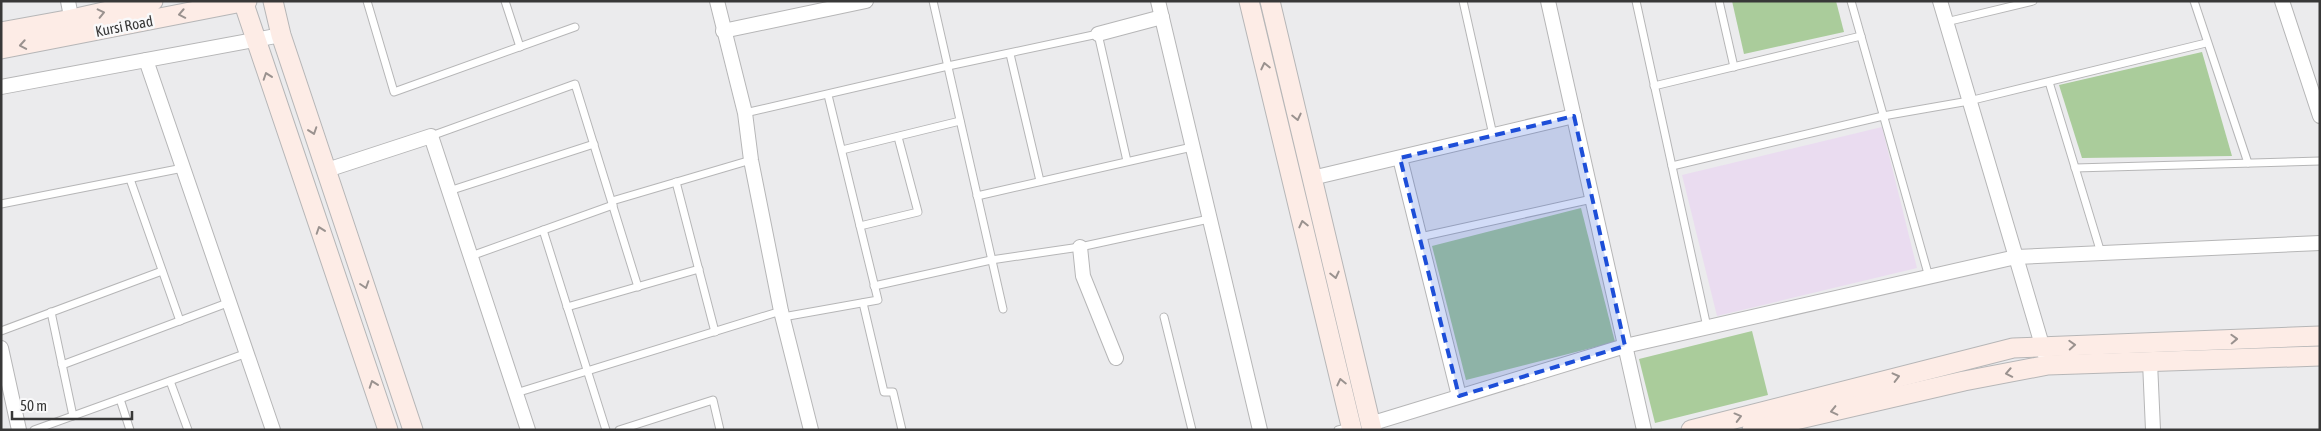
<svg xmlns="http://www.w3.org/2000/svg" width="2321" height="431" font-family="'Asap Condensed',sans-serif">
  <style>
    .education { fill: #eadcf0 }
    .green { fill: #aacc9b }
    .lines { fill: none; stroke-linecap: round; stroke-linejoin: round }
    .lane-casing { stroke: #b6b6b7; stroke-width: 9 }
    .street-casing { stroke: #b6b6b7; stroke-width: 16 }
    .secondary-casing { stroke: #b6b6b7; stroke-width: 21 }
    .lane { stroke: #fff; stroke-width: 7 }
    .street { stroke: #fff; stroke-width: 14 }
    .secondary { stroke: #fdece6; stroke-width: 19 }
    .oneway { stroke: #9a928f }
    .marked { fill: #1d4ed8; fill-opacity: 0.2; stroke: #1d4ed8; stroke-width: 4; stroke-dasharray: 10 6; stroke-linejoin: round }
    .labels { text-anchor: middle; dominant-baseline: central; stroke-width: 5; stroke-linejoin: round; paint-order: stroke }
    .street-label { font-size: 15px; fill: #383838; stroke: #f9f9fa }
  </style>
  <rect width="100%" height="100%" fill="#ebebed"/>
  <polygon class="education" points="1882,127 1917,268 1717,316 1682,175"/>
  <g class="green">
    <polygon points="1732,1 1836,1 1844,32 1744,54"/>
    <polygon points="2202,52 2232,156 2082,158 2059,85"/>
    <polygon points="1581,208 1615,342 1466,380 1432,246"/>
    <polygon points="1752,331 1768,395 1655,423 1639,359"/>
  </g>
  <g class="lines">
    <defs>
      <g id="lane">
        <polyline points="367,1 394,92 575,27"/>
        <polyline points="505,1 520,47"/>
        <polyline points="933,1 1003,309"/>
        <polyline points="1463,1 1493,135"/>
        <polyline points="1636,1 1707,327"/>
        <polyline points="1719,1 1734,67"/>
        <polyline points="1851,1 1929,277"/>
        <polyline points="2194,1 2248,163"/>
        <polyline points="1946,22 2033,1"/>
        <polyline points="1010,54 1040,181"/>
        <polyline points="2049,82 2101,253"/>
        <polyline points="1654,86 1861,36"/>
        <polyline points="745,113 948,66 1098,34 1127,161"/>
        <polyline points="431,136 575,84 638,287"/>
        <polyline points="842,150 960,121"/>
        <polyline points="1672,166 1883,116 1969,101 2206,43"/>
        <polyline points="2075,168 2320,161"/>
        <polyline points="130,179 180,321"/>
        <polyline points="676,182 715,332"/>
        <polyline points="449,191 594,144"/>
        <polyline points="977,196 1192,147"/>
        <polyline points="612,201 751,160"/>
        <polyline points="1,204 183,168"/>
        <polyline points="860,226 918,212 898,137"/>
        <polyline points="543,230 606,430"/>
        <polyline points="1420,237 1592,199"/>
        <polyline points="471,256 613,205"/>
        <polyline points="874,286 991,260 1080,247 1209,219"/>
        <polyline points="863,303 884,392 893,392 902,430"/>
        <polyline points="567,307 699,269"/>
        <polyline points="51,312 73,416"/>
        <polyline points="783,317 878,300 828,95"/>
        <polyline points="1164,317 1192,430"/>
        <polyline points="1,331 162,271"/>
        <polyline points="62,365 230,302"/>
        <polyline points="170,381 188,430"/>
        <polyline points="516,393 781,311"/>
        <polyline points="120,399 130,430"/>
        <polyline points="34,430 247,353"/>
        <polyline points="619,430 713,400 720,430"/>
        <polyline points="1338,430 1351,427"/>
      </g>
      <g id="street">
        <polyline points="68,1 73,27"/>
        <polyline points="717,1 745,113 751,160 781,311 811,430"/>
        <polyline points="1158,1 1260,430"/>
        <polyline points="1548,1 1644,430"/>
        <polyline points="1940,1 2045,355"/>
        <polyline points="2282,1 2320,116"/>
        <polyline points="723,31 866,1"/>
        <polyline points="1098,34 1162,17"/>
        <polyline points="146,60 273,430"/>
        <polyline points="1,87 281,35"/>
        <polyline points="1400,158 1459,396"/>
        <polyline points="327,170 431,136 528,430"/>
        <polyline points="1312,178 1574,116"/>
        <polyline points="1080,247 1083,276 1116,358"/>
        <polyline points="1,348 19,430"/>
        <polyline points="2150,362 2153,430"/>
        <polyline points="1370,424 1625,346 2016,257 2320,243"/>
      </g>
      <g id="secondary">
        <polyline points="243,1 388,430"/>
        <polyline points="273,1 281,35 413,430"/>
        <polyline points="1249,1 1352,430"/>
        <polyline points="1270,1 1372,430"/>
        <polyline points="1,32 72,19 153,1"/>
        <polyline points="1,49 247,1"/>
        <polyline points="1691,430 2013,348 2320,336"/>
        <polyline points="1752,430 1964,381 2048,365 2320,356"/>
      </g>
    </defs>
    <use href="#lane" class="lane-casing"/>
    <use href="#street" class="street-casing"/>
    <use href="#secondary" class="secondary-casing"/>
    <use href="#lane" class="lane"/>
    <use href="#street" class="street"/>
    <use href="#secondary" class="secondary"/>
  </g>
  <defs><path id="oneway-chevron" d="M-2-3.5L2.5 0L-2 3.5" fill="none" stroke-width="1.6" stroke-linecap="round" stroke-linejoin="round" transform="scale(1.25)"/></defs>
  <g class="oneway">
    <use href="#oneway-chevron" transform="translate(101 13) rotate(-13)"/>
    <use href="#oneway-chevron" transform="translate(182 14) rotate(169)"/>
    <use href="#oneway-chevron" transform="translate(23 45) rotate(170)"/>
    <use href="#oneway-chevron" transform="translate(1265 66) rotate(-103)"/>
    <use href="#oneway-chevron" transform="translate(267 76) rotate(-109)"/>
    <use href="#oneway-chevron" transform="translate(1297 117) rotate(77)"/>
    <use href="#oneway-chevron" transform="translate(313 131) rotate(71)"/>
    <use href="#oneway-chevron" transform="translate(1303 224) rotate(-103)"/>
    <use href="#oneway-chevron" transform="translate(320 230) rotate(-109)"/>
    <use href="#oneway-chevron" transform="translate(1335 275) rotate(77)"/>
    <use href="#oneway-chevron" transform="translate(365 285) rotate(72)"/>
    <use href="#oneway-chevron" transform="translate(2234 339) rotate(-2)"/>
    <use href="#oneway-chevron" transform="translate(2072 345) rotate(-3)"/>
    <use href="#oneway-chevron" transform="translate(2009 373) rotate(169)"/>
    <use href="#oneway-chevron" transform="translate(1896 377) rotate(-14)"/>
    <use href="#oneway-chevron" transform="translate(1341 382) rotate(-103)"/>
    <use href="#oneway-chevron" transform="translate(373 384) rotate(-109)"/>
    <use href="#oneway-chevron" transform="translate(1834 411) rotate(167)"/>
    <use href="#oneway-chevron" transform="translate(1738 417) rotate(-15)"/>
  </g>
  <path class="marked" d="M1574 116 1625 346 1459 396 1400 158Z"/>
  <g class="labels">
    <g class="street-label">
      <text transform="translate(124 26) rotate(-11)">Kursi Road</text>
    </g>
  </g>
  <rect width="2321" height="431" fill="none" stroke="#383838" stroke-width="5"/>
  <path d="M12 411v8h120v-8" fill="none" stroke="#383838" stroke-width="2.5"/>
  <text x="20" y="411" font-size="15" fill="#383838" stroke="#f9f9fa" stroke-width="4" paint-order="stroke">50 m</text>
</svg>
